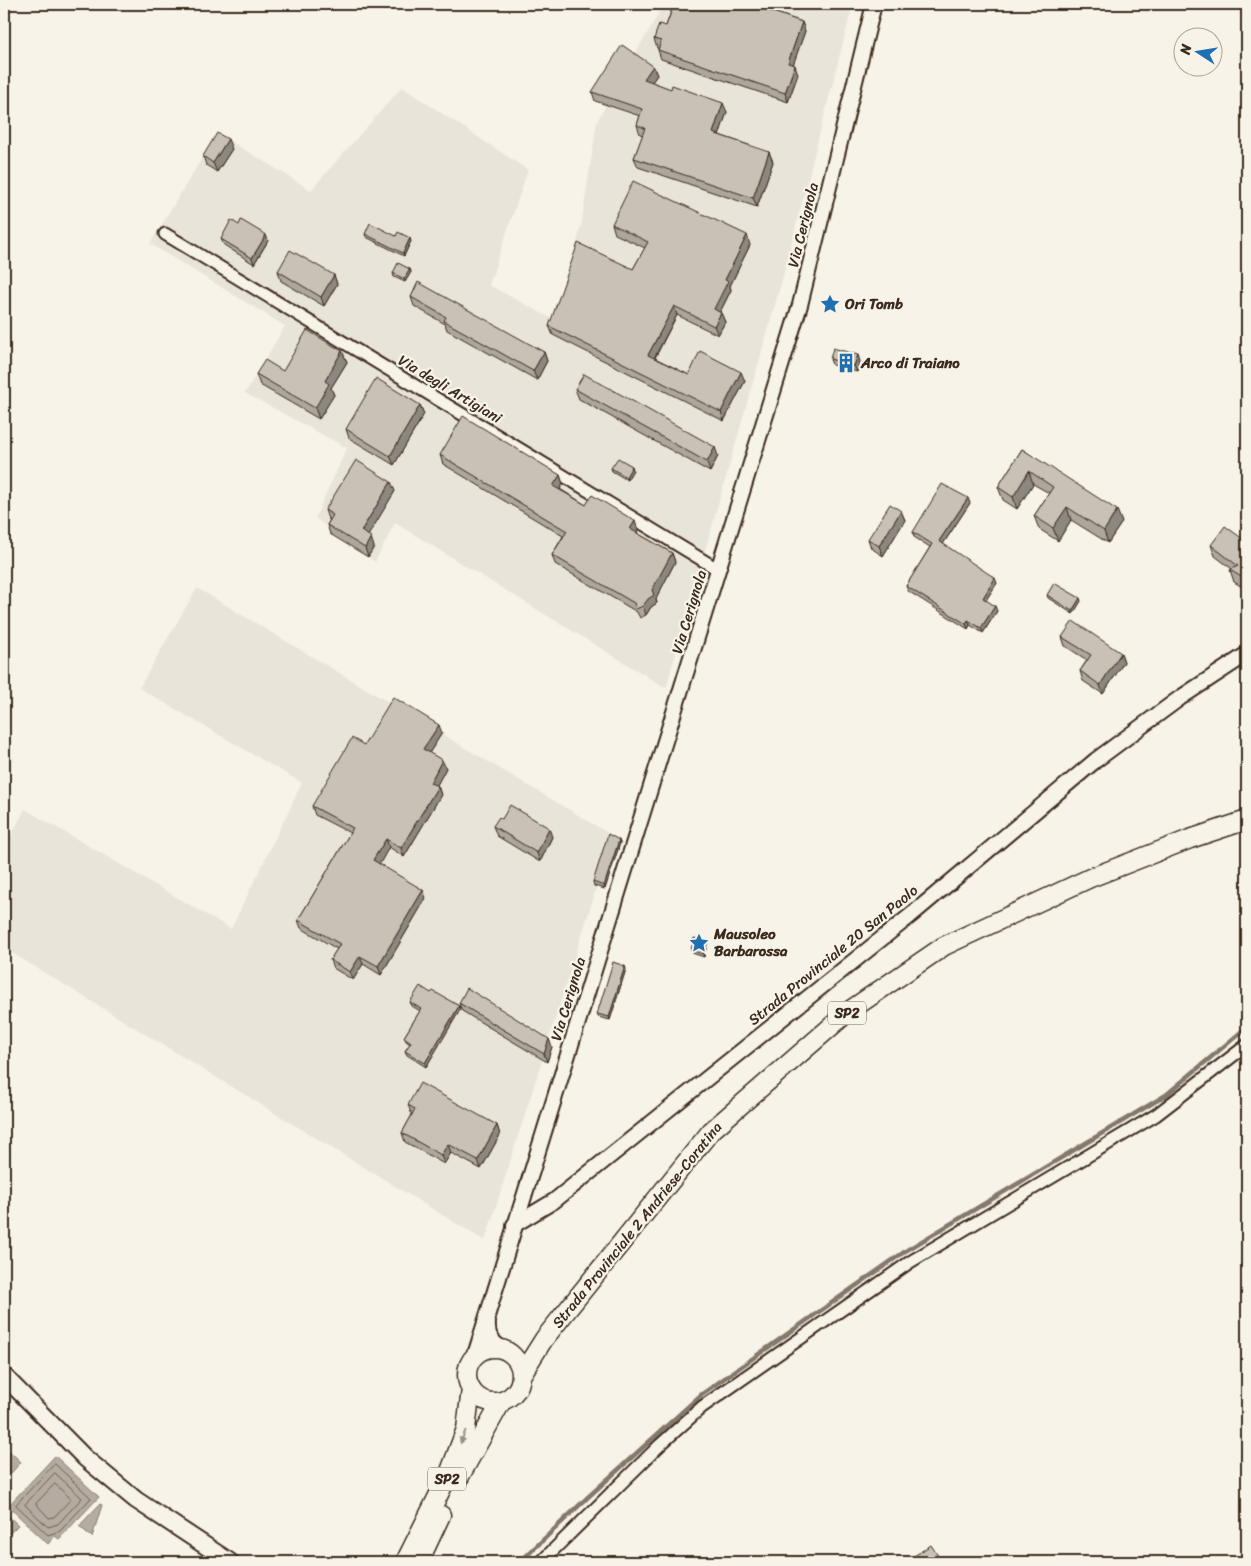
<svg xmlns="http://www.w3.org/2000/svg" width="1251" height="1566" font-family="Sriracha,sans-serif">
  <style>
    .built { fill: #e9e4d9 }
    .water { fill: #b4aca0; stroke: #84786c }
    .lines { fill: none; stroke-linecap: round; stroke-linejoin: round }
    .shore { stroke: #6b5e52; stroke-width: 1 }
    .stream { stroke: #84786c; stroke-width: 4.5 }
    .minor-casing { stroke: #3b2a1e; stroke-width: 15 }
    .tertiary-casing { stroke: #3b2a1e; stroke-width: 18 }
    .secondary-casing { stroke: #3b2a1e; stroke-width: 20 }
    .primary-casing { stroke: #3b2a1e; stroke-width: 21 }
    .minor { stroke: #f7f3e8; stroke-width: 11 }
    .tertiary { stroke: #f7f3e8; stroke-width: 14 }
    .secondary { stroke: #f7f3e8; stroke-width: 16 }
    .primary { stroke: #f7f3e8; stroke-width: 18 }
    .wall { fill: #aca69d; stroke: #3b2a1e }
    .shaded-wall { fill: #8c877f; stroke: #3b2a1e }
    .building { fill: #c8c1b6; stroke: #3b2a1e }
    .oneway { fill: #998e83 }
    .labels { text-anchor: middle; dominant-baseline: central; stroke-width: 4.5; stroke-linejoin: round; paint-order: stroke }
    .shield { fill: #f7f3e8; stroke: #73665b; stroke-width: 1 }
    .shield-label { font-size: 14px; font-weight: bold; fill: #3b2a1e }
    .street-label { font-size: 15px; fill: #3b2a1e; stroke: #f7f3e8 }
    .poi-label { font-size: 15px; font-weight: bold; fill: #3b2a1e; stroke: #f7f3e8; text-anchor: start }
  </style>
  <rect width="100%" height="100%" fill="#f7f3e8"/>
  <filter id="ink" filterUnits="userSpaceOnUse"><feTurbulence type="fractalNoise" baseFrequency=".02" numOctaves="2"/><feDisplacementMap in="SourceGraphic" scale="10" xChannelSelector="R" yChannelSelector="G"/><feConvolveMatrix kernelMatrix="1 2 1 2 8 2 1 2 1" color-interpolation-filters="sRGB"/></filter>
  <g filter="url(#ink)">
    <g class="built">
      <polygon points="664,4 853,4 781,284 666,688 395,523 375,562 315,518 347,448 245,393 285,326 150,244 217,133 311,190 402,87 528,170 489,285 560,323 582,220 597,121"/>
      <polygon points="197,588 613,836 485,1241 4,948 4,849 25,809 231,929 302,783 139,688"/>
    </g>
    <g class="water">
      <polygon points="4,1446 21,1462 4,1481"/>
      <polygon points="55,1456 99,1497 59,1539 55,1536 48,1544 8,1506"/>
      <polygon points="100,1504 102,1505 92,1537 79,1526"/>
      <polygon points="4,1512 18,1525 9,1534 4,1529"/>
    </g>
    <g class="lines">
      <g class="shore">
        <polygon points="55,1464 91,1498 60,1531 48,1535 16,1505"/>
        <polygon points="55,1473 82,1498 58,1524 48,1527 25,1505"/>
        <polygon points="55,1484 71,1499 54,1517 49,1518 36,1504"/>
      </g>
      <polyline class="stream" points="520,1562 588,1497 702,1394 907,1250 1166,1095 1247,1027"/>
      <defs>
        <g id="minor">
          <polyline points="165,234 719,570"/>
          <polyline points="541,1562 660,1445 702,1407 910,1262 1156,1115 1247,1045"/>
        </g>
        <g id="tertiary">
          <polyline points="514,1225 554,1201 910,916 1096,760 1180,698 1247,654"/>
          <path d="M488 1321C487 1334 490 1340 501 1348"/>
          <polyline points="475,1355 800,305 874,4"/>
        </g>
        <polyline id="secondary" points="4,1376 85,1458 136,1500 230,1562"/>
        <g id="primary">
          <circle cx="494" cy="1375" r="27"/>
          <polyline points="522,1374 544,1339 711,1131 849,1011 944,946 1090,878 1190,839 1247,820"/>
          <polyline points="459,1478 502,1401"/>
          <polyline points="405,1562 449,1474 466,1429 471,1389"/>
          <polyline points="419,1562 441,1515"/>
        </g>
      </defs>
      <use href="#minor" class="minor-casing"/>
      <use href="#tertiary" class="tertiary-casing"/>
      <use href="#secondary" class="secondary-casing"/>
      <use href="#primary" class="primary-casing"/>
      <use href="#minor" class="minor"/>
      <use href="#tertiary" class="tertiary"/>
      <use href="#secondary" class="secondary"/>
      <use href="#primary" class="primary"/>
    </g>
    <g class="wall">
      <polygon points="669,4 750,4 802,22 805,31 793,64 798,74 788,102 661,59 658,50 658,48 657,48 654,39 666,26 672,9 671,9"/>
      <polygon points="653,66 657,75 652,82 727,112 719,135 769,152 773,162 757,207 638,167 634,158 643,135 640,134 637,125 640,116 595,101 592,92"/>
      <polygon points="232,149 217,172 206,165 203,156"/>
      <polygon points="612,224 750,245 730,286 731,290 720,312 721,313 725,322 718,335 677,315 655,358 689,375 745,381 724,421 553,335 549,326 633,269 645,248 615,234"/>
      <polygon points="365,234 396,236 411,241 404,256 366,237"/>
      <polygon points="266,235 268,241 254,264 224,245 221,239"/>
      <polygon points="410,269 411,272 405,282 394,277 393,273"/>
      <polygon points="278,271 334,275 337,284 324,306 281,281"/>
      <polygon points="411,297 544,352 547,361 537,380 447,330 445,324 414,306"/>
      <polygon points="342,351 347,362 331,388 334,395 319,419 260,385 256,374 283,371"/>
      <polygon points="830,359 860,361 857,372 832,365"/>
      <polygon points="575,389 718,456 710,472 579,399"/>
      <polygon points="420,405 424,414 394,465 349,438 346,429"/>
      <polygon points="1022,449 1122,522 1108,543 1071,520 1058,541 1039,529 1034,516 1049,493 1033,484 1017,509 1003,500 998,487"/>
      <polygon points="440,455 560,475 563,484 560,489 586,505 638,530 637,533 672,553 675,562 656,599 657,603 651,607 646,615 640,618 637,612 555,564 552,555 563,536 443,464"/>
      <polygon points="632,466 633,470 627,480 612,471 611,468"/>
      <polygon points="395,491 368,535 374,547 368,557 330,534 327,525 330,520 328,519 325,510"/>
      <polygon points="970,503 943,544 997,583 986,600 997,611 983,633 970,625 968,629 908,591 906,586 930,547 914,537 913,532"/>
      <polygon points="901,511 905,520 883,556 871,548 868,539"/>
      <polygon points="1247,542 1247,590 1234,582 1230,570 1232,569 1215,556 1211,545"/>
      <polygon points="1047,595 1081,601 1073,614 1048,598"/>
      <polygon points="1062,637 1121,653 1124,662 1103,694 1083,681 1080,671 1087,660 1065,646"/>
      <polygon points="442,733 429,753 446,768 436,786 438,786 441,795 404,857 389,847 379,864 426,898 381,975 363,964 353,980 333,968 330,960 337,949 301,928 298,920 350,833 315,815 312,806 364,745"/>
      <polygon points="502,819 552,837 540,862 497,836 493,826"/>
      <polygon points="619,840 620,843 605,889 594,886 593,882"/>
      <polygon points="706,941 707,944 704,957 692,953 691,950"/>
      <polygon points="626,969 610,1020 598,1017 597,1014"/>
      <polygon points="431,993 459,1006 460,1010 426,1067 407,1055 405,1051 410,1044 406,1041 404,1037 420,1011 412,1006 410,1002"/>
      <polygon points="459,1003 552,1047 547,1062 462,1011"/>
      <polygon points="408,1105 497,1125 500,1135 481,1169 451,1153 444,1164 405,1142 402,1133 412,1115"/>
    </g>
    <g class="shaded-wall">
      <polygon points="802,22 805,31 791,71 788,63"/>
      <polygon points="795,65 798,74 788,102 785,93"/>
      <polygon points="653,66 657,75 648,88 644,79"/>
      <polygon points="723,103 727,112 717,142 713,133"/>
      <polygon points="228,139 232,149 217,172 213,163"/>
      <polygon points="769,152 773,162 757,207 753,198"/>
      <polygon points="266,235 268,241 254,264 252,258"/>
      <polygon points="747,235 750,245 730,286 731,290 717,318 714,309 725,280"/>
      <polygon points="410,238 411,241 404,256 403,253"/>
      <polygon points="410,269 411,272 405,282 404,279"/>
      <polygon points="334,275 337,284 324,306 321,297"/>
      <polygon points="674,306 677,315 651,364 648,355"/>
      <polygon points="721,313 725,322 718,335 714,326"/>
      <polygon points="342,351 347,362 331,388 334,395 319,419 315,408 325,381"/>
      <polygon points="544,352 547,361 537,380 533,371"/>
      <polygon points="858,355 860,361 857,372 854,366"/>
      <polygon points="741,372 745,381 724,421 721,412"/>
      <polygon points="420,405 424,414 394,465 390,456"/>
      <polygon points="715,447 718,456 710,472 707,462"/>
      <polygon points="632,466 633,470 627,480 626,477"/>
      <polygon points="1029,471 1033,484 1017,509 1013,497"/>
      <polygon points="560,475 563,484 557,494 553,486"/>
      <polygon points="391,482 395,491 365,541 361,531"/>
      <polygon points="968,498 970,503 941,547 939,541"/>
      <polygon points="1067,507 1071,520 1058,541 1053,528"/>
      <polygon points="1117,510 1122,522 1108,543 1104,531"/>
      <polygon points="901,511 905,520 883,556 879,546"/>
      <polygon points="635,521 638,530 633,538 630,529"/>
      <polygon points="371,537 374,547 368,557 365,548"/>
      <polygon points="672,553 675,562 656,599 657,603 651,607 646,615 643,606"/>
      <polygon points="995,578 997,583 984,603 983,598"/>
      <polygon points="1080,598 1081,601 1073,614 1072,611"/>
      <polygon points="995,606 997,611 983,633 981,628"/>
      <polygon points="968,620 970,625 968,629 966,624"/>
      <polygon points="1121,653 1124,662 1103,694 1100,685"/>
      <polygon points="439,725 442,733 426,758 423,749"/>
      <polygon points="442,760 446,768 434,791 430,783"/>
      <polygon points="438,786 441,795 404,857 401,848"/>
      <polygon points="549,828 552,837 540,862 537,853"/>
      <polygon points="386,839 389,847 377,869 373,860"/>
      <polygon points="619,840 620,843 605,889 604,886"/>
      <polygon points="423,890 426,898 381,975 378,966"/>
      <polygon points="706,941 707,944 704,957 703,954"/>
      <polygon points="360,956 363,964 353,980 350,972"/>
      <polygon points="625,966 626,969 610,1020 609,1017"/>
      <polygon points="459,1006 460,1010 426,1067 425,1063"/>
      <polygon points="549,1039 552,1047 547,1062 544,1054"/>
      <polygon points="497,1125 500,1135 481,1169 478,1160"/>
      <polygon points="448,1144 451,1153 444,1164 441,1155"/>
    </g>
    <g class="building">
      <polygon points="674,4 750,4 802,22 788,63 795,65 785,93 658,50 661,41 654,39 659,24 666,26"/>
      <polygon points="622,45 653,66 644,79 671,89 672,85 723,103 713,133 769,152 753,198 634,158 645,128 637,125 642,109 592,92"/>
      <polygon points="217,133 228,139 213,163 203,156"/>
      <polygon points="633,181 747,235 725,280 728,281 714,309 721,313 714,326 674,306 648,355 689,375 700,351 741,372 721,412 549,326 578,243 633,269 648,242 612,224"/>
      <polygon points="231,220 239,225 241,220 266,235 252,258 221,239"/>
      <polygon points="370,223 396,236 398,232 410,238 403,253 365,234"/>
      <polygon points="290,250 334,275 321,297 278,271"/>
      <polygon points="398,263 410,269 404,279 393,273"/>
      <polygon points="418,282 544,352 533,371 444,321 446,317 411,297"/>
      <polygon points="307,330 342,351 325,381 329,384 315,408 256,374 265,360 283,371"/>
      <polygon points="833,348 858,355 854,366 830,359"/>
      <polygon points="584,374 715,447 707,462 575,389"/>
      <polygon points="376,378 420,405 390,456 346,429"/>
      <polygon points="463,416 560,475 553,486 586,505 592,495 635,521 630,529 672,553 652,590 654,595 648,599 643,606 636,609 634,603 552,555 567,531 440,455"/>
      <polygon points="1022,449 1117,510 1104,531 1067,507 1053,528 1034,516 1053,487 1029,471 1013,497 998,487"/>
      <polygon points="618,458 632,466 626,477 611,468"/>
      <polygon points="356,460 391,482 361,531 371,537 365,548 327,525 333,515 325,510"/>
      <polygon points="942,484 968,498 939,541 995,578 983,598 995,606 981,628 968,620 966,624 906,586 932,544 913,532"/>
      <polygon points="890,504 901,511 879,546 868,539"/>
      <polygon points="1225,526 1247,542 1247,582 1243,578 1230,570 1238,566 1211,545"/>
      <polygon points="1054,583 1080,598 1072,611 1047,595"/>
      <polygon points="1073,621 1121,653 1100,685 1080,671 1091,655 1062,637"/>
      <polygon points="393,697 439,725 423,749 442,760 430,783 438,786 401,848 386,839 373,860 423,890 378,966 360,956 350,972 330,960 340,944 298,920 353,828 312,806 352,738 364,745"/>
      <polygon points="510,805 549,828 537,853 493,826 499,817 502,819"/>
      <polygon points="608,834 619,840 604,886 593,882"/>
      <polygon points="694,938 706,941 703,954 691,950"/>
      <polygon points="613,962 625,966 609,1017 597,1014"/>
      <polygon points="420,986 431,993 433,991 459,1006 425,1063 405,1051 411,1042 404,1037 421,1009 410,1002"/>
      <polygon points="467,988 549,1039 544,1054 459,1003"/>
      <polygon points="420,1083 497,1125 478,1160 448,1144 441,1155 402,1133 415,1109 408,1105"/>
      <polygon points="931,1545 942,1562 913,1562 911,1558"/>
    </g>
    <defs><path id="oneway-solid" d="M-6-.8H1V-3.2L6.5 0L1 3.2V.8H-6Z" transform="scale(1.25)"/></defs>
    <use class="oneway" href="#oneway-solid" transform="translate(463 1437) rotate(111)"/>
  </g>
  <defs>
    <symbol id="sight-bare" viewBox="-9 -9 18 18"><path d="M0-6L1.8-2.2L6-1.7L2.9 1.2L3.7 5.4L0 3.3L-3.7 5.4L-2.9 1.2L-6-1.7L-1.8-2.2Z" fill="#1f6fb2" stroke="#f7f3e8" stroke-width="2.5" paint-order="stroke"/></symbol>
    <symbol id="building-bare" viewBox="-9 -9 18 18"><path d="M-4-6H4V6H1V3H-1V6H-4ZM-2.5-4.3h1.7v1.8h-1.7ZM.8-4.3h1.7v1.8H.8ZM-2.5-1h1.7V.8h-1.7ZM.8-1h1.7V.8H.8Z" fill="#1f6fb2" stroke="#f7f3e8" stroke-width="2.5" paint-order="stroke"/></symbol>
  </defs>
  <g fill-rule="evenodd">
    <use href="#sight-bare" x="816" y="290" width="28" height="28"/>
    <use href="#building-bare" x="832" y="349" width="28" height="28"/>
    <use href="#sight-bare" x="685" y="929" width="28" height="28"/>
  </g>
  <g class="labels">
    <g class="shield">
      <rect x="828" y="1001.5" width="38" height="23" rx="4"/>
      <rect x="428" y="1467.5" width="38" height="23" rx="4"/>
    </g>
    <g class="shield-label">
      <text x="847" y="1013">SP2</text>
      <text x="447" y="1479">SP2</text>
    </g>
    <g class="street-label">
      <text transform="translate(803 225) rotate(-76)">Via Cerignola</text>
      <text transform="translate(450 389) rotate(31)">Via degli Artigiani</text>
      <text transform="translate(689 612) rotate(-73)">Via Cerignola</text>
      <text transform="translate(833 955) rotate(-39)">Strada Provinciale 20 San Paolo</text>
      <text transform="translate(568 999) rotate(-73)">Via Cerignola</text>
      <text transform="translate(637 1225) rotate(-51)">Strada Provinciale 2 Andriese-Coratina</text>
    </g>
    <g class="poi-label">
      <text x="845" y="304">Ori Tomb</text>
      <text x="861" y="363">Arco di Traiano</text>
      <text x="714" y="934">Mausoleo<tspan x="714" dy="17">Barbarossa</tspan></text>
    </g>
  </g>
  <rect width="1251" height="1566" fill="none" stroke="#f7f3e8" stroke-width="20"/>
  <rect x="10" y="10" width="1231" height="1546" fill="none" stroke="#3b2a1e" stroke-width="2" filter="url(#ink)"/>
  <g transform="translate(1198 52) rotate(282)"><circle r="24" fill="#f7f3e8" stroke="#aca397"/>
  <path d="M0-4L9 19L0 12L-9 19Z" fill="#1f6fb2"/>
  <text y="-8" font-size="14" font-weight="bold" text-anchor="middle" fill="#3b2a1e">N</text>
  </g>
</svg>
